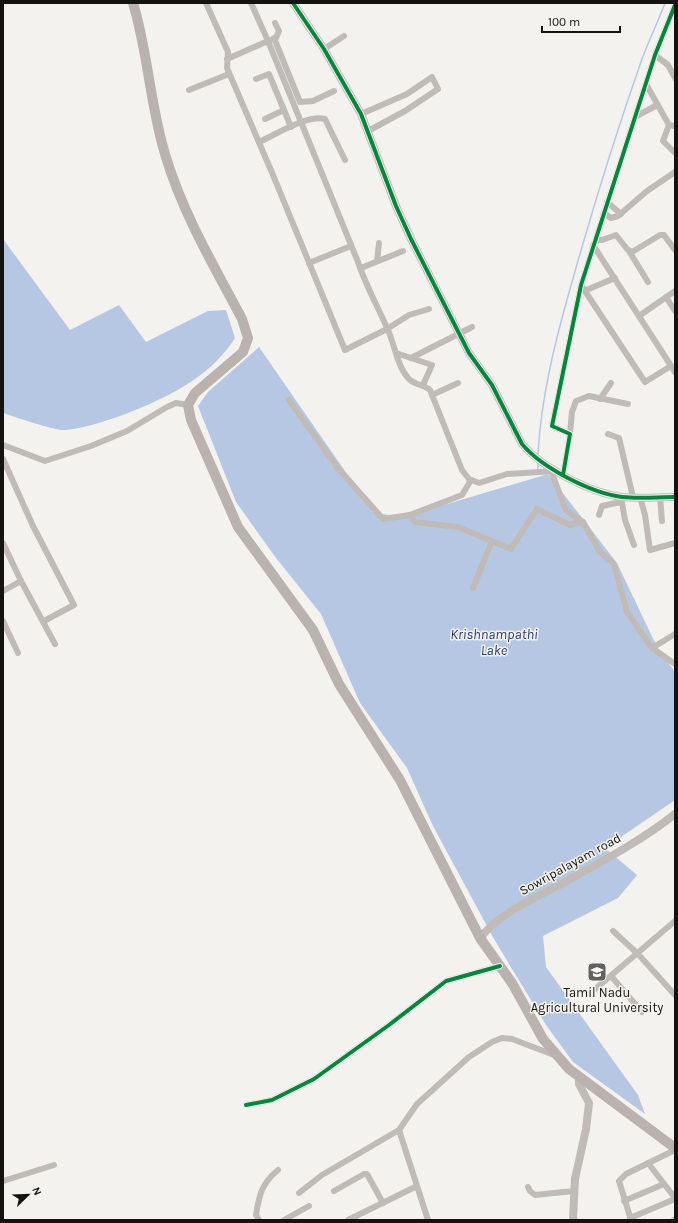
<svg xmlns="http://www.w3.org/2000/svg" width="678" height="1223" font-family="Karla,sans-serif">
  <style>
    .water { fill: #b6c7e4 }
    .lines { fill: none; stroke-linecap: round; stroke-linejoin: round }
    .stream { stroke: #b6c7e4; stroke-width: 1.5 }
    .minor { stroke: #c1bbb7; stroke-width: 6 }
    .tertiary { stroke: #c1bbb7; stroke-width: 8 }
    .primary { stroke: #bab2ae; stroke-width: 10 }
    .cycleway-casing { stroke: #f5f3ed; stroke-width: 6 }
    .cycleway { stroke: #00873e; stroke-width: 4 }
    .labels { text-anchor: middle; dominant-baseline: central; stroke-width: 3; stroke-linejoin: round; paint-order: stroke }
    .street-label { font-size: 13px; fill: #131311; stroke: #f5f3ed }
    .poi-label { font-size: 13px; fill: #131311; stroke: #f5f3ed }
    .water-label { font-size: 14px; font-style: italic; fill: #1f3a6f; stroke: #f5f3ed }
  </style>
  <rect width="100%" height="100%" fill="#f3f2ef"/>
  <g class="water">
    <path d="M3 239 70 330 119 305 146 342 208 311 226 310 235 338C225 354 211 368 195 379 168 399 98 428 65 430 55 431 15 417 3 413Z"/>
    <polygon points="259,347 374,513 404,517 548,474 617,563 658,649 675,672 675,800 605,848 637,875 618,898 543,936 546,967 638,1095 645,1114 573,1062 546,1025 494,939 433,826 407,768 360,703 321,614 276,558 236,502 198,406 208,392"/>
  </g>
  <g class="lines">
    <g class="stream">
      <path d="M538 454C541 396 556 338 572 282 593 207 616 133 642 59 649 40 658 22 665 3"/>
      <polyline points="538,462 538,470"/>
    </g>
    <g class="minor">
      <polyline points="206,3 228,52 227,68 273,175 345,350 387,329 409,315 429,309"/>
      <polyline points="251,3 268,41 276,38 279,31 275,23"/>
      <polyline points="274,38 300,102 313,101 334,91"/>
      <polyline points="324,49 344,36"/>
      <polyline points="655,55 668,65 675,78"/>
      <path d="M227 59 268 41 358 262C366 286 378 307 388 330 395 346 397 366 409 379 414 385 424 384 430 390L462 470 469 479 479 483 507 474 555 471"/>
      <polyline points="256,79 269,74 291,127"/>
      <polyline points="646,84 669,125 675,126"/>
      <polyline points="189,90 229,74"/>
      <polyline points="361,114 407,94 432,77 438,89 405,111 368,131"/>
      <polyline points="635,117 657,105"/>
      <polyline points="265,119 284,110"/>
      <polyline points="669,125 663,141 675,153"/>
      <path d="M259 142C275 135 308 114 325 119L345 160"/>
      <polyline points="607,202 621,214"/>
      <polyline points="604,213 611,218 618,216 647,191 675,172"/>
      <polyline points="596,240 602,240 616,235 627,249 632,252 660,235 664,235 675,250"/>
      <polyline points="593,245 675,372"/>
      <polyline points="629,251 648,282"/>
      <polyline points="377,261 379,243"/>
      <polyline points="309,263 351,246"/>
      <polyline points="361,268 403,251"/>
      <polyline points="581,285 645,382 671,366"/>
      <polyline points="584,291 615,278"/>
      <polyline points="666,297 675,311"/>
      <polyline points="639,316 675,291"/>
      <polyline points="396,353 432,365 423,385"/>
      <polyline points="411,358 472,327"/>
      <polyline points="432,395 458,383"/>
      <polyline points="600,399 611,383"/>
      <polyline points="289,400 337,467 383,519 410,515 462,495 471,480"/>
      <polyline points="570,434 572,412 576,401 589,396 628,404"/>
      <polyline points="608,434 619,438 633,497"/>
      <polyline points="3,445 45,461 91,446 127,431 167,407 176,403 188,405"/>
      <polyline points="3,459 33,526 74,605 44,621"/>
      <polyline points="551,471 566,510 583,522 600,552 614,564 627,612 652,648 675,664"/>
      <polyline points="563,475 570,434 552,426 581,285 655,55 675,5"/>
      <polyline points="621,497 625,520 634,545"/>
      <polyline points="640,497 645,515 650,550 675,543"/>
      <polyline points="660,497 662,521"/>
      <polyline points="410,515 415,522 458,527 511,549 537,509 570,525 583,522"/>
      <polyline points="599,515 602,506 621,502"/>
      <polyline points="3,543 21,581 55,644"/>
      <polyline points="473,588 492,541"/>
      <polyline points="3,591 21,581"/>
      <polyline points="3,621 18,653"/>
      <polyline points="652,648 675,634"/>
      <polyline points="613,931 638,954 675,995"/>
      <polyline points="611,976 642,1012"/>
      <polyline points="594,990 675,921"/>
      <polyline points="246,1105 272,1100 314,1079 389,1025 446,981 500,966"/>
      <polyline points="648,1163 675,1198"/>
      <polyline points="3,1181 54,1165"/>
      <polyline points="528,1187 530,1191 535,1195 574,1191"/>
      <polyline points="334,1191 364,1174 367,1174 383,1203"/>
      <polyline points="299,1193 322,1175 399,1130"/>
      <polyline points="624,1201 664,1184"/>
      <polyline points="630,1218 675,1199"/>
      <path d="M259 1220 256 1215C259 1195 262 1183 278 1170"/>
      <polyline points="284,1220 309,1206"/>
      <polyline points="348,1220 417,1186"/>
      <polyline points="428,1220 399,1130 417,1104 469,1057 492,1042 502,1038 512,1039 554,1055"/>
      <polyline points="631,1220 619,1181 626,1174 675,1150"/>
      <polyline points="674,1220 675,1219"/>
    </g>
    <g class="tertiary">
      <path d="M293 3 324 49 361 114 396 206 411 239 469 353 492 385 522 444C542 468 591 493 622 497 640 499 658 497 675 497"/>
      <path d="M480 938C502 911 534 899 563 883 601 862 641 841 675 814"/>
      <polyline points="573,1220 575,1179 586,1129 589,1103 579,1084 579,1076"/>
    </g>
    <path class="primary" d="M133 3C148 52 150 105 165 154 182 212 214 266 242 319L248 338 243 352 195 393 188 405 191 420 238 527 313 630 339 684 400 780 480 938 512 983 543 1039 569 1069 675 1148"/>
    <defs>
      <g id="cycleway">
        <path d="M293 3 324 49 361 114 396 206 411 239 469 353 492 385 522 444C542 468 591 493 622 497 640 499 658 497 675 497"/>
        <polyline points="563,475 570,434 552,426 581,285 655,55 675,5"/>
        <polyline points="246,1105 272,1100 314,1079 389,1025 446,981 500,966"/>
      </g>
    </defs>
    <use href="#cycleway" class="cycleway-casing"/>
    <use href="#cycleway" class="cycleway"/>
  </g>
  <defs>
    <symbol id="university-square" viewBox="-11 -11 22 22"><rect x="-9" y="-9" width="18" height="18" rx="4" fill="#61615f" stroke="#f5f3ed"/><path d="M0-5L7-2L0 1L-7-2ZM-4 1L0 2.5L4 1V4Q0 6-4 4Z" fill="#fff"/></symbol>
  </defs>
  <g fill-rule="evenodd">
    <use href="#university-square" x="586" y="961" width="22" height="22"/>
  </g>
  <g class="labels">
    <g class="street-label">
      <text transform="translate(570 864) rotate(-29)">Sowripalayam road</text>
    </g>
    <g class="poi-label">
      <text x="597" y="992">Tamil Nadu<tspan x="597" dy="15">Agricultural University</tspan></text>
    </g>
    <g class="water-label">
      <text x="494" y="634">Krishnampathi<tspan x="494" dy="16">Lake</tspan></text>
    </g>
  </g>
  <rect width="678" height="1223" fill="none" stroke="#131311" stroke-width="8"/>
  <g transform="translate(28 1195) rotate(67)" stroke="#f5f3ed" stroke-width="3" paint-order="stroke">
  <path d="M0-3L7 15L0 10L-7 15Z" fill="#131311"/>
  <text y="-6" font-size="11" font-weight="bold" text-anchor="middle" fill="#131311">N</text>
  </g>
  <path d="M542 26v6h78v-6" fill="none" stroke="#131311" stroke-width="2"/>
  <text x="548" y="26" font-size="12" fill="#131311" stroke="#f5f3ed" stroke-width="3" paint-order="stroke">100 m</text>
</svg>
